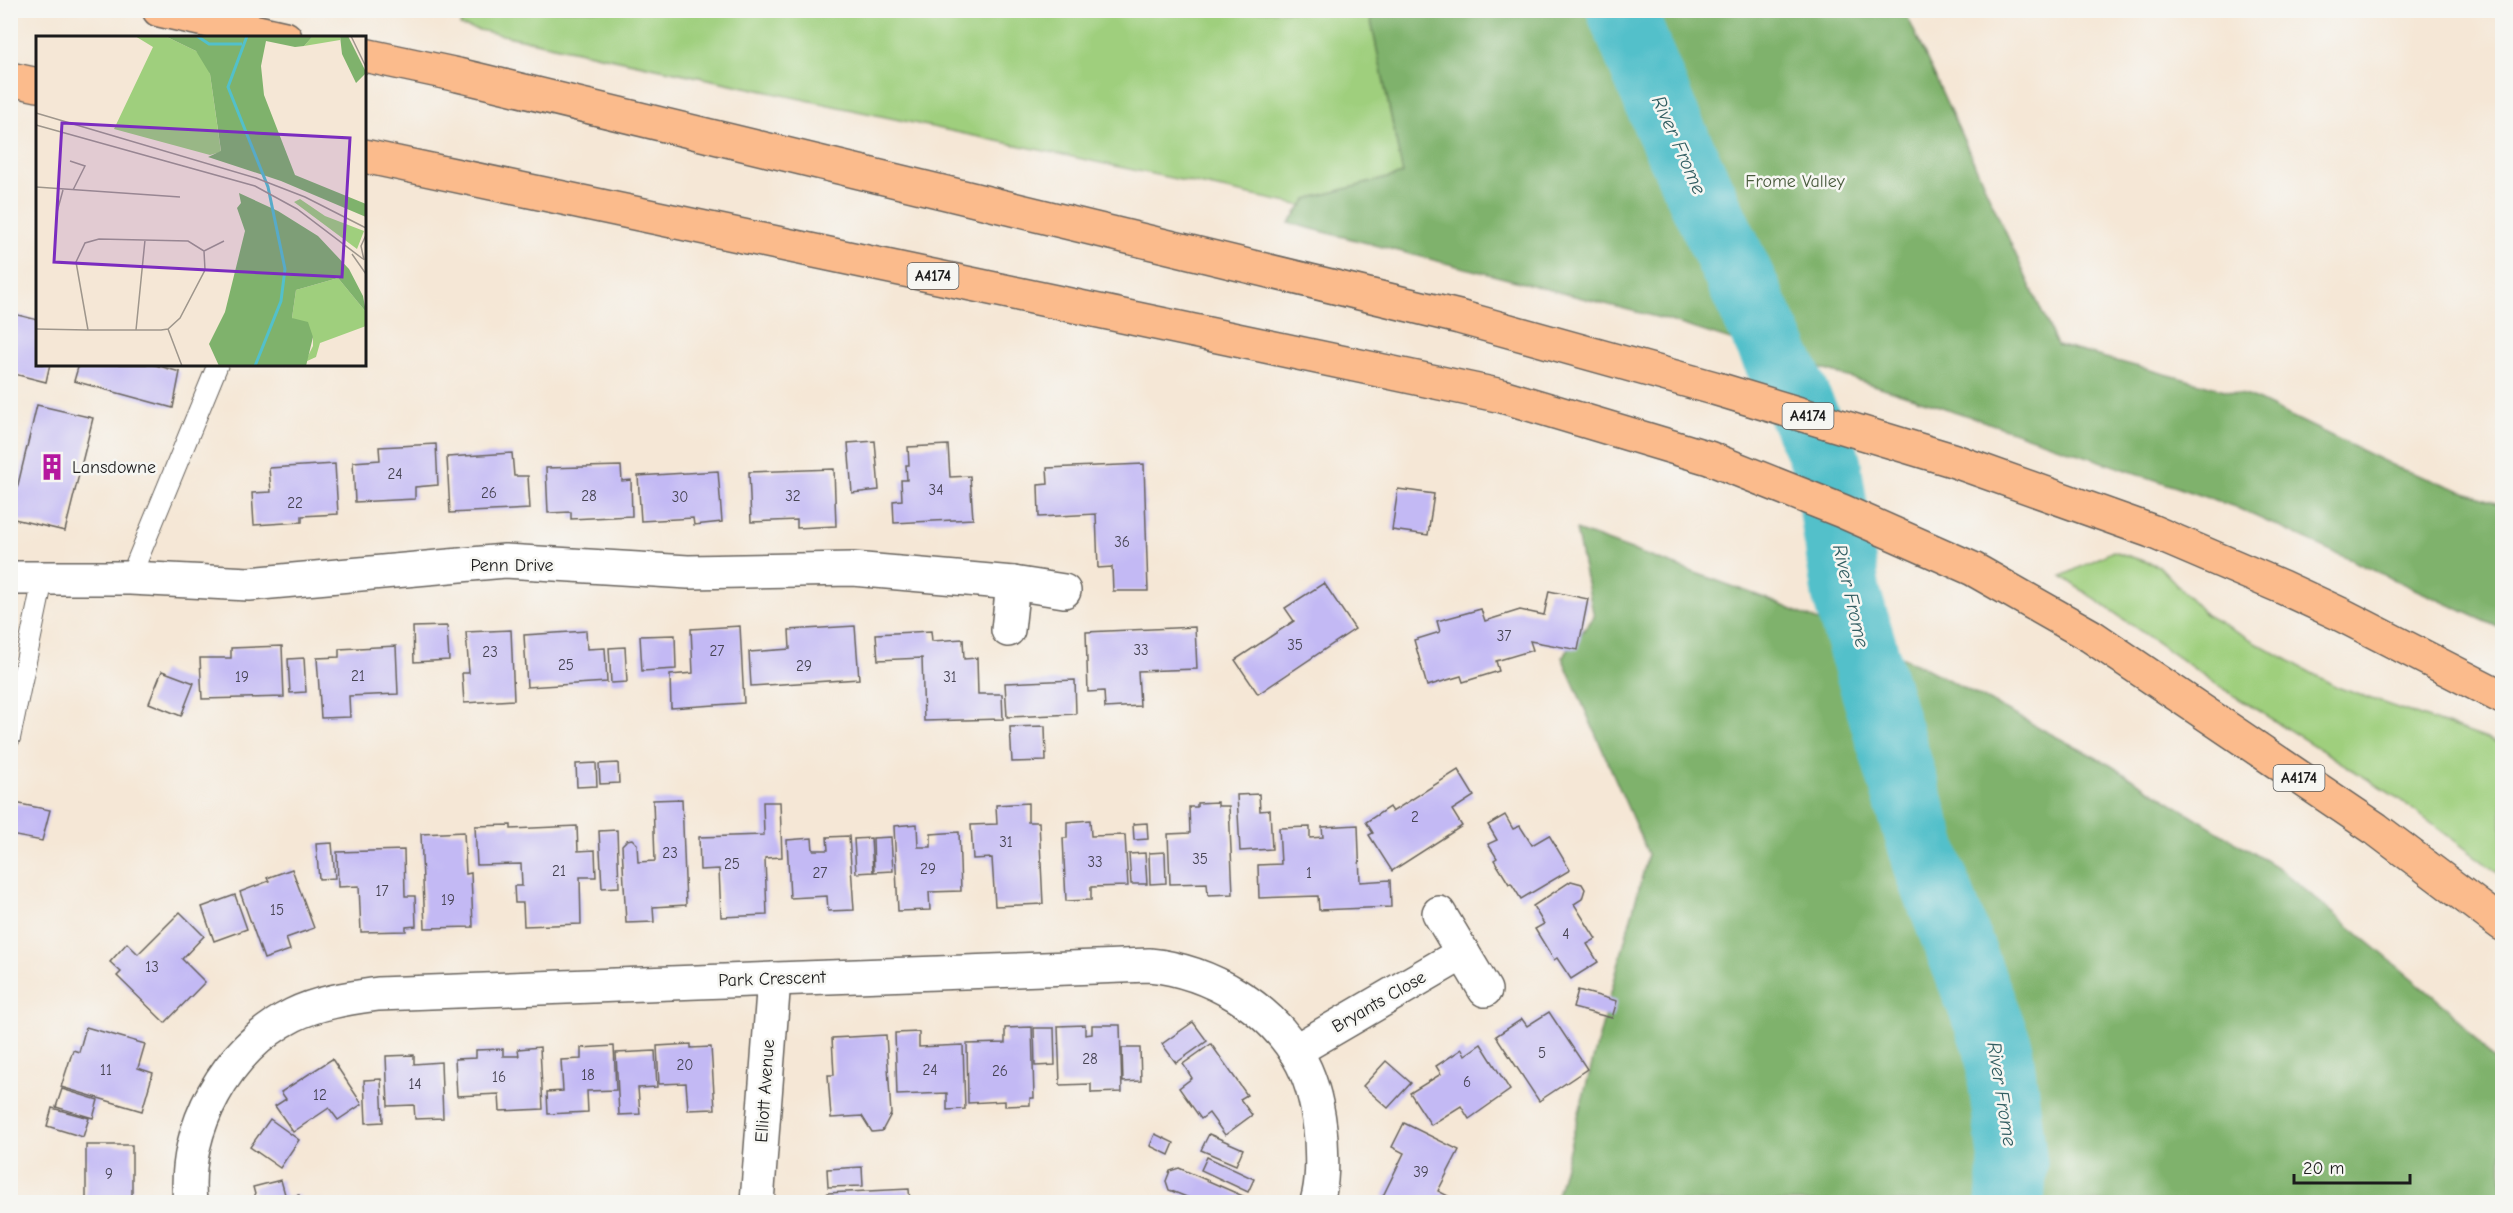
<svg xmlns="http://www.w3.org/2000/svg" width="2513" height="1213" font-family="'Comic Neue',sans-serif">
  <style>
    .green { fill: #9fcf7d; stroke: #5e764c; stroke-width: 1.5 }
    .forest { fill: #7fb26c; stroke: #4e6744; stroke-width: 1.5 }
    .lines { fill: none; stroke-linecap: round; stroke-linejoin: round }
    .river { stroke: #53c0ca; stroke-width: 69 }
    .building { fill: #c3b9f4 }
    .service-casing { stroke: #68635d; stroke-width: 22 }
    .minor-casing { stroke: #68635d; stroke-width: 36 }
    .trunk-casing { stroke: #68635d; stroke-width: 36 }
    .service { stroke: #fff; stroke-width: 20 }
    .minor { stroke: #fff; stroke-width: 33 }
    .trunk { stroke: #fbbb8c; stroke-width: 33 }
    .labels { text-anchor: middle; dominant-baseline: central; stroke-width: 5; stroke-linejoin: round; paint-order: stroke }
    .number-label { font-size: 15px; fill: #464352 }
    .shield { fill: #f6f6f2; stroke: #5d5d5c; stroke-width: 1.5 }
    .shield-label { font-size: 16px; font-weight: bold; fill: #1c1c1c }
    .park-label { font-size: 18px; fill: #4a5b3e; stroke: #f6f6f2 }
    .poi-label { font-size: 18px; fill: #1c1c1c; stroke: #f6f6f2; text-anchor: start }
    .street-label { font-size: 18px; fill: #1c1c1c; stroke: #f6f6f2 }
    .water-label { font-size: 20px; font-style: italic; fill: #325e62; stroke: #f6f6f2 }
    .inset-river { fill: none; stroke: #53c0ca; stroke-width: 3 }
    .inset-road { fill: none; stroke: #9e968c; stroke-width: 1.5 }
    .view { fill: #7b2cbf; fill-opacity: 0.15; stroke: #7b2cbf; stroke-width: 3 }
    .inset-edge { fill: none; stroke: #1c1c1c; stroke-width: 3 }
  </style>
  <rect width="100%" height="100%" fill="#f6f6f2"/>
  <filter id="ink" filterUnits="userSpaceOnUse"><feTurbulence type="fractalNoise" baseFrequency=".0167" numOctaves="2"/><feDisplacementMap in="SourceGraphic" scale="12" xChannelSelector="R" yChannelSelector="G"/><feConvolveMatrix kernelMatrix="1 2 1 2 8 2 1 2 1" color-interpolation-filters="sRGB"/></filter>
  <filter id="wash" filterUnits="userSpaceOnUse"><feTurbulence type="fractalNoise" baseFrequency=".008" numOctaves="4" result="noise"/><feDisplacementMap in="SourceGraphic" scale="24" xChannelSelector="R" yChannelSelector="G"/><feGaussianBlur stdDeviation="1.35" result="paint"/><feColorMatrix in="noise" values="0 0 0 0 0 0 0 0 0 0 0 0 0 0 0 0 0 1.4 0 .05"/><feComposite in="paint" operator="in"/></filter>
  <g filter="url(#wash)">
    <rect width="100%" height="100%" fill="#f5e7d6"/>
    <g class="green">
      <polygon points="465,10 1369,11 1403,174 1307,199 1302,206 460,26"/>
      <polygon points="2113,551 2159,566 2206,615 2337,687 2502,744 2502,876 2396,797 2222,688 2062,576"/>
    </g>
    <g class="forest">
      <polygon points="1369,11 1905,11 2057,345 2251,397 2398,468 2502,505 2502,629 2235,507 1933,404 1664,319 1289,223 1307,199 1403,174"/>
      <polygon points="1576,530 1765,598 1926,668 2110,765 2280,869 2450,1010 2502,1069 2502,1202 1555,1202 1648,854 1562,657 1594,617"/>
    </g>
    <g class="lines">
      <polyline class="river" points="1621,10 1667,122 1827,465 1846,593 1930,871 1998,1047 2013,1163 2010,1202"/>
    </g>
    <g id="blocks">
      <g class="building">
        <polygon points="10,313 38,320 38,364 50,364 46,382 10,373"/>
        <polygon points="79,364 152,364 180,372 173,408 74,381"/>
        <polygon points="37,405 93,418 65,531 10,518"/>
        <polygon points="875,441 879,490 852,493 848,443"/>
        <polygon points="436,444 438,485 415,487 415,499 355,502 353,462 380,460 379,447"/>
        <polygon points="948,445 950,477 970,476 973,519 894,523 893,501 902,500 901,480 907,480 906,465 909,465 908,447"/>
        <polygon points="512,453 514,476 528,476 530,509 450,513 447,457"/>
        <polygon points="335,464 338,514 302,516 302,522 254,525 252,493 271,492 269,468"/>
        <polygon points="1144,464 1148,591 1113,591 1112,567 1098,568 1096,514 1039,517 1038,485 1048,484 1047,468"/>
        <polygon points="621,466 622,481 631,480 632,516 571,519 571,512 548,513 546,468"/>
        <polygon points="834,469 836,526 797,528 797,520 751,522 749,472"/>
        <polygon points="718,471 722,522 694,525 693,518 641,521 638,476"/>
        <polygon points="1398,489 1434,494 1428,535 1392,530"/>
        <polygon points="1324,583 1355,629 1258,694 1235,660 1294,621 1285,608"/>
        <polygon points="1549,591 1588,599 1578,650 1530,641 1533,650 1496,661 1499,671 1463,682 1461,676 1427,686 1414,640 1440,632 1437,621 1481,609 1485,621 1520,610 1544,615"/>
        <polygon points="447,626 449,660 414,662 413,627"/>
        <polygon points="740,626 744,703 671,708 670,675 693,673 691,629"/>
        <polygon points="855,626 859,679 751,686 749,652 790,649 789,630"/>
        <polygon points="1195,627 1197,669 1138,671 1140,706 1105,708 1104,691 1088,692 1086,632"/>
        <polygon points="511,630 514,700 464,703 462,673 469,673 466,632"/>
        <polygon points="586,631 587,649 605,648 607,682 527,687 524,635"/>
        <polygon points="931,631 932,641 963,639 964,659 977,658 978,694 1002,694 1003,719 924,721 922,658 878,660 876,634"/>
        <polygon points="675,635 676,669 642,671 640,636"/>
        <polygon points="282,646 284,697 202,699 200,658 231,658 231,648"/>
        <polygon points="396,646 398,694 349,696 350,717 321,718 317,658 339,657 339,649"/>
        <polygon points="625,647 627,682 611,683 609,648"/>
        <polygon points="304,658 306,692 290,693 288,659"/>
        <polygon points="162,671 194,683 181,716 149,703"/>
        <polygon points="1075,680 1076,714 1007,717 1005,683"/>
        <polygon points="1045,726 1046,761 1012,762 1010,727"/>
        <polygon points="596,763 597,786 577,787 576,764"/>
        <polygon points="618,763 619,783 600,784 599,764"/>
        <polygon points="1458,770 1474,796 1452,810 1462,826 1392,871 1369,835 1373,833 1366,822 1389,807 1392,812"/>
        <polygon points="1259,794 1260,811 1270,810 1272,849 1240,851 1237,795"/>
        <polygon points="682,799 686,905 653,907 654,922 626,923 622,845 627,840 632,839 637,844 638,862 655,861 653,800"/>
        <polygon points="10,802 50,810 42,841 10,835"/>
        <polygon points="763,802 780,802 782,857 765,858 767,915 721,917 719,869 700,870 699,837 764,835"/>
        <polygon points="1218,802 1218,806 1229,806 1233,894 1208,895 1207,883 1170,884 1168,834 1190,833 1189,807 1197,807 1197,803"/>
        <polygon points="1028,803 1028,822 1039,822 1043,904 995,906 992,858 973,859 971,825 997,824 996,805"/>
        <polygon points="1505,815 1513,829 1520,826 1532,845 1549,835 1570,870 1521,899 1511,883 1509,884 1494,860 1497,858 1488,844 1497,840 1488,825"/>
        <polygon points="1090,820 1091,836 1125,835 1128,886 1091,887 1091,900 1066,901 1063,838 1067,838 1067,822"/>
        <polygon points="1147,823 1148,839 1134,840 1133,824"/>
        <polygon points="917,824 918,847 931,847 931,834 959,832 961,891 929,892 930,910 898,911 894,826"/>
        <polygon points="511,825 511,829 577,826 578,851 595,850 596,877 580,877 581,924 524,926 523,903 515,903 514,886 522,886 521,864 477,865 475,826"/>
        <polygon points="1358,825 1360,882 1390,880 1391,907 1319,910 1318,896 1259,898 1258,865 1281,864 1279,828 1310,827 1310,838 1323,837 1322,827"/>
        <polygon points="617,830 619,887 602,888 599,831"/>
        <polygon points="464,832 466,874 471,873 473,927 425,928 421,834"/>
        <polygon points="849,836 854,910 828,911 827,896 790,898 787,840 812,838 813,850 828,850 827,837"/>
        <polygon points="891,837 893,871 874,872 873,838"/>
        <polygon points="871,838 873,872 856,873 854,839"/>
        <polygon points="332,843 335,878 319,879 316,844"/>
        <polygon points="404,850 405,896 415,896 416,926 406,927 406,931 361,932 359,886 338,887 337,852"/>
        <polygon points="1165,852 1166,883 1150,884 1149,853"/>
        <polygon points="1145,853 1147,884 1131,884 1129,854"/>
        <polygon points="292,869 314,928 286,938 290,950 264,959 240,892 269,881 267,878"/>
        <polygon points="1571,881 1582,884 1585,889 1582,899 1574,904 1596,939 1587,944 1598,962 1571,979 1557,958 1554,960 1535,929 1544,924 1533,906"/>
        <polygon points="235,895 247,929 214,941 202,907"/>
        <polygon points="180,912 204,936 182,959 205,982 165,1023 117,976 121,972 110,962 127,943 138,954"/>
        <polygon points="1578,990 1617,1001 1612,1018 1573,1008"/>
        <polygon points="1549,1012 1587,1069 1539,1101 1496,1036 1522,1019 1527,1026"/>
        <polygon points="1193,1022 1207,1041 1176,1063 1162,1044"/>
        <polygon points="1085,1025 1085,1035 1092,1034 1092,1025 1120,1025 1122,1092 1091,1093 1091,1084 1060,1085 1058,1026"/>
        <polygon points="86,1027 145,1044 138,1068 153,1073 142,1111 61,1087 73,1050 79,1052"/>
        <polygon points="1032,1027 1034,1098 1030,1098 1030,1105 1005,1106 1005,1101 968,1103 967,1044 1005,1043 1005,1028"/>
        <polygon points="1034,1028 1054,1028 1055,1065 1035,1066"/>
        <polygon points="919,1032 919,1047 963,1045 965,1109 947,1110 947,1093 897,1095 895,1033"/>
        <polygon points="886,1035 891,1114 882,1131 872,1132 862,1116 831,1118 828,1075 834,1075 832,1038"/>
        <polygon points="691,1044 691,1048 711,1047 715,1109 688,1110 686,1083 659,1084 657,1046"/>
        <polygon points="1211,1044 1247,1095 1240,1099 1252,1115 1225,1135 1209,1113 1201,1119 1179,1088 1192,1078 1183,1064"/>
        <polygon points="1481,1044 1510,1090 1469,1119 1461,1106 1431,1125 1410,1093 1441,1074 1436,1066 1462,1049 1465,1055"/>
        <polygon points="614,1046 616,1090 587,1091 588,1112 548,1114 547,1092 563,1091 561,1060 581,1059 581,1048"/>
        <polygon points="540,1047 543,1109 500,1111 499,1094 457,1096 455,1059 476,1058 476,1050 503,1049 503,1056 519,1056 518,1049"/>
        <polygon points="1122,1048 1140,1048 1141,1081 1123,1082"/>
        <polygon points="655,1051 657,1087 638,1088 640,1114 619,1115 616,1053"/>
        <polygon points="414,1055 414,1064 441,1062 443,1118 415,1119 414,1105 388,1106 386,1056"/>
        <polygon points="332,1059 362,1104 338,1120 329,1108 293,1132 275,1106 286,1099 281,1092"/>
        <polygon points="1386,1061 1411,1083 1388,1108 1363,1086"/>
        <polygon points="381,1079 383,1122 366,1123 364,1080"/>
        <polygon points="62,1089 98,1100 93,1118 56,1107"/>
        <polygon points="52,1108 89,1118 83,1137 47,1126"/>
        <polygon points="270,1119 299,1140 280,1168 250,1147"/>
        <polygon points="1404,1123 1459,1150 1438,1191 1452,1198 1450,1202 1396,1202 1383,1196 1404,1153 1392,1147"/>
        <polygon points="1155,1134 1174,1143 1169,1155 1150,1146"/>
        <polygon points="1209,1134 1243,1149 1236,1165 1201,1150"/>
        <rect x="86" y="1145" width="46" height="57"/>
        <polygon points="1207,1157 1254,1179 1248,1192 1201,1170"/>
        <polygon points="862,1167 863,1186 828,1187 827,1169"/>
        <polygon points="1179,1168 1252,1200 1250,1202 1193,1202 1194,1200 1169,1190 1166,1181 1170,1171"/>
        <polygon points="281,1180 286,1198 299,1195 301,1202 246,1202 246,1201 256,1198 253,1187"/>
        <polygon points="909,1189 910,1202 828,1202 827,1193"/>
      </g>
    </g>
  </g>
  <g filter="url(#ink)">
    <use href="#blocks" fill-opacity="0" stroke="#68635d" stroke-width="1.5"/>
    <g class="lines">
      <defs>
        <g id="service">
          <polyline points="130,578 218,364"/>
          <polyline points="10,738 43,579"/>
        </g>
        <g id="minor">
          <polyline points="10,578 130,578 249,584 505,561 688,572 853,569 1013,583 1064,591"/>
          <polyline points="1008,630 1013,583"/>
          <polyline points="1439,913 1485,990"/>
          <polyline points="1295,1051 1463,953"/>
          <path d="M190 1202C182 1129 227 1048 293 1015 319 1002 350 998 378 994L1149 965C1210 971 1273 1008 1302 1063 1314 1086 1319 1113 1321 1139 1322 1160 1323 1181 1317 1202"/>
          <polyline points="757,1202 774,979"/>
        </g>
        <g id="trunk">
          <polyline points="159,10 285,38"/>
          <polyline points="364,55 458,75 1459,317 1714,388 1952,460 2151,531 2282,587 2340,614 2502,697"/>
          <polyline points="10,79 38,85"/>
          <polyline points="364,156 1502,396 1709,458 1842,511 1973,569 2091,636 2376,829 2502,924"/>
        </g>
      </defs>
      <use href="#service" class="service-casing"/>
      <use href="#minor" class="minor-casing"/>
      <use href="#trunk" class="trunk-casing"/>
      <use href="#service" class="service"/>
      <use href="#minor" class="minor"/>
      <use href="#trunk" class="trunk"/>
    </g>
  </g>
  <defs>
    <symbol id="building-bare" viewBox="-9 -9 18 18"><path d="M-4-6H4V6H1V3H-1V6H-4ZM-2.5-4.3h1.7v1.8h-1.7ZM.8-4.3h1.7v1.8H.8ZM-2.5-1h1.7V.8h-1.7ZM.8-1h1.7V.8H.8Z" fill="#b5179e" stroke="#f6f6f2" stroke-width="2.5" paint-order="stroke"/></symbol>
  </defs>
  <g fill-rule="evenodd">
    <use href="#building-bare" x="33" y="448" width="38" height="38"/>
  </g>
  <g class="labels">
    <g class="number-label">
      <text x="395" y="474">24</text>
      <text x="936" y="490">34</text>
      <text x="489" y="493">26</text>
      <text x="589" y="496">28</text>
      <text x="793" y="496">32</text>
      <text x="680" y="497">30</text>
      <text x="295" y="503">22</text>
      <text x="1122" y="542">36</text>
      <text x="1504" y="636">37</text>
      <text x="1295" y="645">35</text>
      <text x="1141" y="650">33</text>
      <text x="717" y="651">27</text>
      <text x="490" y="652">23</text>
      <text x="566" y="665">25</text>
      <text x="804" y="666">29</text>
      <text x="358" y="676">21</text>
      <text x="242" y="677">19</text>
      <text x="950" y="677">31</text>
      <text x="1415" y="817">2</text>
      <text x="1006" y="842">31</text>
      <text x="670" y="853">23</text>
      <text x="1200" y="859">35</text>
      <text x="1095" y="862">33</text>
      <text x="732" y="864">25</text>
      <text x="928" y="869">29</text>
      <text x="559" y="871">21</text>
      <text x="820" y="873">27</text>
      <text x="1309" y="873">1</text>
      <text x="382" y="891">17</text>
      <text x="448" y="900">19</text>
      <text x="277" y="910">15</text>
      <text x="1566" y="934">4</text>
      <text x="152" y="967">13</text>
      <text x="1542" y="1053">5</text>
      <text x="1090" y="1059">28</text>
      <text x="685" y="1065">20</text>
      <text x="106" y="1070">11</text>
      <text x="930" y="1070">24</text>
      <text x="1000" y="1071">26</text>
      <text x="588" y="1075">18</text>
      <text x="499" y="1077">16</text>
      <text x="1467" y="1082">6</text>
      <text x="415" y="1084">14</text>
      <text x="320" y="1095">12</text>
      <text x="1421" y="1172">39</text>
      <text x="109" y="1174">9</text>
    </g>
    <g class="shield">
      <rect x="907.5" y="263" width="51" height="26" rx="4.5"/>
      <rect x="1782.5" y="403" width="51" height="26" rx="4.5"/>
      <rect x="2273.5" y="765" width="51" height="26" rx="4.5"/>
    </g>
    <g class="shield-label">
      <text x="933" y="276">A4174</text>
      <text x="1808" y="416">A4174</text>
      <text x="2299" y="778">A4174</text>
    </g>
    <g class="park-label">
      <text x="1795" y="181">Frome Valley</text>
    </g>
    <g class="poi-label">
      <text x="72" y="467">Lansdowne</text>
    </g>
    <g class="street-label">
      <text x="512" y="565">Penn Drive</text>
      <text transform="translate(772 979) rotate(-2)">Park Crescent</text>
      <text transform="translate(1379 1002) rotate(-30)">Bryants Close</text>
      <text transform="translate(765 1091) rotate(-86)">Elliott Avenue</text>
    </g>
    <g class="water-label">
      <text transform="translate(1679 145) rotate(66)">River Frome</text>
      <text transform="translate(1851 596) rotate(77)">River Frome</text>
      <text transform="translate(2002 1094) rotate(81)">River Frome</text>
    </g>
  </g>
  <g transform="translate(36 36)">
    <rect width="330" height="330" fill="#f5e7d6"/>
    <path d="M99 0H129L160 15 169 24 174 38 185 116 174 119 78 93 117 11ZM277 0H304V4L268 10ZM264 163 289 180 328 195 321 213 258 166ZM302 242 330 276V290L284 307 280 321 269 326 277 310V301L256 282 260 254Z" fill="#9fcf7d"/>
    <path d="M129 0H277L268 10 259 11 230 5 225 30 228 59 259 139 330 168V181L245 145 172 121 185 115 174 38 160 15ZM304 0H312L329 34 330 37 320 47 306 18ZM203 157 242 175 282 200 313 233 327 260 330 276 302 242 260 254 256 282 272 286 277 301 270 330H183L173 308 189 276 209 195 201 172 205 167Z" fill="#7fb26c"/>
    <path class="inset-river" d="M161 0 173 8H206M211 0 192 51 232 151 249 233 245 265 219 330"/>
    <path class="inset-road" d="M315 0 330 31M0 77 220 142 269 161 330 192M0 89 219 150 261 173 327 223M34 125 49 130 37 154M0 151 144 161M21 176 27 154M168 215 188 205M316 218 330 238M328 224 325 210 330 199M0 293 52 294H125L132 293 144 282 169 234 168 215 152 205 63 203 49 207 40 226 52 294M132 293 146 330M100 294 109 204"/>
    <path class="view" d="M26 87 314 102 306 241 18 226Z"/>
    <rect width="330" height="330" class="inset-edge"/>
  </g>
  <rect width="2513" height="1213" fill="none" stroke="#f6f6f2" stroke-width="36"/>
  <path d="M2294 1174v9h116v-9" fill="none" stroke="#1c1c1c" stroke-width="3"/>
  <text x="2303" y="1174" font-size="18" fill="#1c1c1c" stroke="#f6f6f2" stroke-width="4.5" paint-order="stroke">20 m</text>
</svg>
